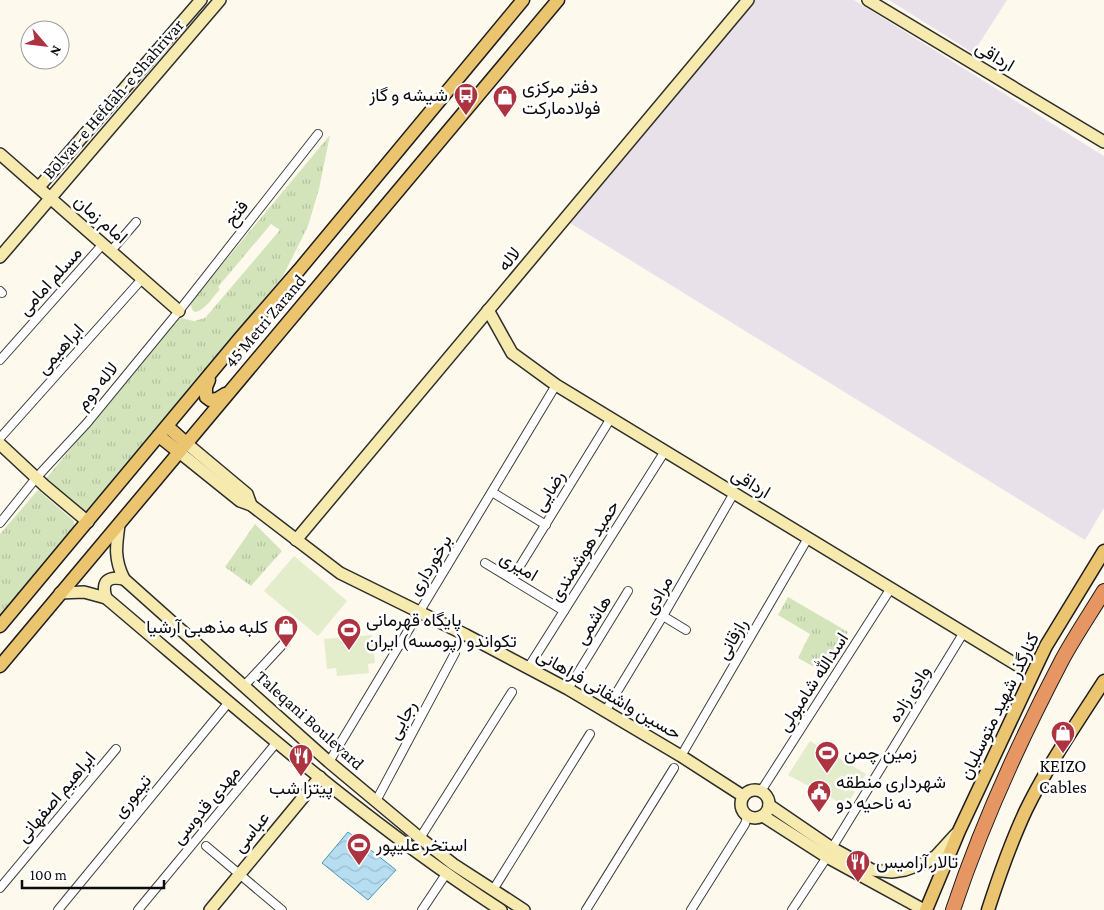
<svg xmlns="http://www.w3.org/2000/svg" width="1104" height="910" font-family="'Crimson Pro',Vazirmatn,serif">
  <style>
    .industrial { fill: #e9e1ea }
    .park { fill: url(#park-tufts) }
    .pitch { fill: #e3eccb }
    .water { fill: url(#water-waves); stroke: #4597bf }
    .lines { fill: none; stroke-linecap: round; stroke-linejoin: round }
    .street-casing { stroke: #3f3f3f; stroke-width: 10 }
    .secondary-casing { stroke: #2e2e2e; stroke-width: 14 }
    .primary-casing { stroke: #1d1d1d; stroke-width: 15 }
    .highway-casing { stroke: #1d1d1d; stroke-width: 16 }
    .street { stroke: #fff; stroke-width: 8 }
    .secondary { stroke: #f7eaaf; stroke-width: 11 }
    .primary { stroke: #ebc470; stroke-width: 12 }
    .highway { stroke: #e59663; stroke-width: 14 }
    .labels { text-anchor: middle; dominant-baseline: central; stroke-width: 5; stroke-linejoin: round; paint-order: stroke }
    .street-label { font-size: 18px; fill: #0c0c0c; stroke: #fff }
    .poi-label { font-size: 18px; fill: #0c0c0c; stroke: #fff; text-anchor: start }
  </style>
  <defs>
    <pattern id="park-tufts" width="24" height="20" patternUnits="userSpaceOnUse" patternTransform="scale(1.25)"><rect width="24" height="20" fill="#d3e4ba"/><path d="M3 7l-1-3M5 7V3M7 7l1-3M15 17l-1-3M17 17v-4M19 17l1-3" fill="none" stroke="#b4c29f"/></pattern>
    <pattern id="water-waves" width="16" height="10" patternUnits="userSpaceOnUse" patternTransform="scale(1.25)"><rect width="16" height="10" fill="#b7def0"/><path d="M0 5q4-4 8 0t8 0" fill="none" stroke="#9cbdcd"/></pattern>
  </defs>
  <rect width="100%" height="100%" fill="#fdf9ed"/>
  <g class="industrial">
    <polygon points="755,0 854,0 1104,156 1104,508 1085,540 570,223"/>
    <polygon points="889,0 1007,0 973,53"/>
  </g>
  <g class="park">
    <path d="M330 135 319 189 308 226 283 276 89 511 83 512 45 480 173 323 181 318 194 321 205 318 280 230 271 224 218 287 220 289C213 297 206 309 196 312L193 311 190 303Z"/>
    <polygon points="38,490 74,521 74,528 0,617 0,534"/>
    <polygon points="255,524 282,551 251,586 225,567"/>
    <polygon points="788,597 848,632 825,673 798,658 810,634 778,615"/>
  </g>
  <g class="pitch">
    <polygon points="294,556 347,601 318,636 264,591"/>
    <polygon points="372,635 375,663 368,664 369,673 337,676 336,668 327,669 324,639"/>
    <polygon points="810,741 866,774 846,806 788,775"/>
  </g>
  <polygon class="water" points="348,832 396,870 368,900 322,863"/>
  <g class="lines">
    <defs>
      <g id="street">
        <polyline points="111,251 136,222"/>
        <polyline points="0,291 2,293"/>
        <polyline points="0,360 103,244"/>
        <polyline points="0,438 142,279"/>
        <polyline points="492,492 546,525"/>
        <polyline points="0,523 36,478 87,423 179,311 318,134"/>
        <polyline points="485,563 564,611"/>
        <polyline points="512,579 611,418"/>
        <polyline points="663,616 686,630"/>
        <polyline points="528,668 665,451"/>
        <polyline points="245,685 285,642"/>
        <polyline points="568,689 628,591"/>
        <polyline points="606,710 663,616 734,493"/>
        <polyline points="681,756 808,538"/>
        <polyline points="329,762 556,385"/>
        <polyline points="761,791 891,588"/>
        <polyline points="376,801 455,653"/>
        <polyline points="420,838 512,692"/>
        <polyline points="206,846 282,910"/>
        <polyline points="832,848 964,632"/>
        <polyline points="0,888 116,749"/>
        <polyline points="493,890 590,734"/>
        <polyline points="58,910 229,702"/>
        <polyline points="138,910 277,742"/>
        <polyline points="422,910 446,874"/>
        <polyline points="586,910 674,768"/>
        <polyline points="691,910 745,824 747,817"/>
        <polyline points="792,910 827,857"/>
      </g>
      <g id="secondary">
        <polyline points="868,0 1104,142"/>
        <polyline points="0,154 179,311"/>
        <polyline points="39,187 201,0"/>
        <polyline points="0,257 220,0"/>
        <polyline points="488,310 512,353 556,385 1017,665"/>
        <polyline points="186,443 247,494 251,505"/>
        <polyline points="0,444 45,486 88,522"/>
        <polyline points="179,452 240,501 251,505 340,573 466,635 568,689 681,756 743,796"/>
        <path d="M119 525C116 546 114 559 124 579L329 762 420 838 453 864 524 910"/>
        <polyline points="296,540 748,0"/>
        <path d="M60 593 84 592 106 598C234 706 360 819 501 910"/>
        <path d="M106 598C101 581 108 576 124 579"/>
        <circle cx="755" cy="804" r="14"/>
        <polyline points="769,805 832,848 872,870 892,872 905,870 925,863 936,856 956,834"/>
        <polyline points="763,816 827,857 924,910"/>
        <polyline points="210,910 320,777"/>
      </g>
      <g id="primary">
        <polyline points="209,380 206,387 206,397 210,400 217,399 225,394"/>
        <polyline points="167,426 186,443"/>
        <polyline points="159,436 179,452"/>
        <polyline points="0,626 240,338 299,270 523,0"/>
        <polyline points="0,666 558,0"/>
        <polyline points="926,910 959,831 1035,669 1046,646 1104,551"/>
        <path d="M988 910C999 876 1011 842 1026 810 1048 765 1077 723 1104 681"/>
      </g>
      <path id="highway" d="M953 910C982 823 1020 740 1062 660 1075 636 1090 614 1104 591"/>
    </defs>
    <use href="#street" class="street-casing"/>
    <use href="#secondary" class="secondary-casing"/>
    <use href="#primary" class="primary-casing"/>
    <use href="#highway" class="highway-casing"/>
    <use href="#street" class="street"/>
    <use href="#secondary" class="secondary"/>
    <use href="#primary" class="primary"/>
    <use href="#highway" class="highway"/>
  </g>
  <defs>
    <symbol id="bus-pin" viewBox="-11 -11 22 30"><path d="M0 17L-7.5 6A9.5 9.5 0 1 1 7.5 6Z" fill="#ae3341" stroke="#fff"/><path d="M-5-6H5V4H4V6H2V4H-2V6H-4V4H-5ZM-3.5-4V0h7V-4ZM-3.5 1.2v1.5H-2V1.2ZM2 1.2v1.5H3.5V1.2Z" fill="#fff"/></symbol>
    <symbol id="shop-pin" viewBox="-11 -11 22 30"><path d="M0 17L-7.5 6A9.5 9.5 0 1 1 7.5 6Z" fill="#ae3341" stroke="#fff"/><path d="M-5-2.5h2.3a2.7 3.5 0 0 1 5.4 0H5L5.5 6h-11ZM-1.5-2.5h3a1.5 2.3 0 0 0-3 0Z" fill="#fff"/></symbol>
    <symbol id="stadium-pin" viewBox="-11 -11 22 30"><path d="M0 17L-7.5 6A9.5 9.5 0 1 1 7.5 6Z" fill="#ae3341" stroke="#fff"/><path d="M0-5a6.5 5 0 1 0 0 10a6.5 5 0 1 0 0-10ZM-3.5-1.8h7v3.6h-7Z" fill="#fff"/></symbol>
    <symbol id="restaurant-pin" viewBox="-11 -11 22 30"><path d="M0 17L-7.5 6A9.5 9.5 0 1 1 7.5 6Z" fill="#ae3341" stroke="#fff"/><path d="M-5-6h1v4h1v-4h1v4h1v-4h1v5L-1.5 .5V6h-2V.5L-5-1ZM5-6V6H3V1.5H1.5Q1.5-4 5-6Z" fill="#fff"/></symbol>
    <symbol id="civic-pin" viewBox="-11 -11 22 30"><path d="M0 17L-7.5 6A9.5 9.5 0 1 1 7.5 6Z" fill="#ae3341" stroke="#fff"/><path d="M-.6-6.5H3V-4.5H.6V-3L4-1V1h2V6H-6V1h2V-1L-.6-3ZM-1.2 2.5V6h2.4V2.5Z" fill="#fff"/></symbol>
  </defs>
  <g fill-rule="evenodd">
    <use href="#bus-pin" x="452" y="81" width="28" height="38"/>
    <use href="#shop-pin" x="491" y="83" width="28" height="38"/>
    <use href="#shop-pin" x="272" y="613" width="28" height="38"/>
    <use href="#stadium-pin" x="335" y="616" width="28" height="38"/>
    <use href="#shop-pin" x="1049" y="719" width="28" height="38"/>
    <use href="#stadium-pin" x="813" y="739" width="28" height="38"/>
    <use href="#restaurant-pin" x="287" y="742" width="28" height="38"/>
    <use href="#civic-pin" x="805" y="778" width="28" height="38"/>
    <use href="#stadium-pin" x="345" y="831" width="28" height="38"/>
    <use href="#restaurant-pin" x="844" y="848" width="28" height="38"/>
  </g>
  <g class="labels">
    <g class="street-label">
      <text transform="translate(995 56) rotate(31)">ارداقی</text>
      <text transform="translate(113 99) rotate(-49)">Bolvar-e Hefdah-e Shahrivar</text>
      <text transform="translate(236 213) rotate(-52)">فتح</text>
      <text transform="translate(101 219) rotate(41)">امام زمان</text>
      <text transform="translate(509 259) rotate(-50)">لاله</text>
      <text transform="translate(50 281) rotate(-48)">مسلم امامی</text>
      <text transform="translate(265 321) rotate(-50)">45 Metri Zarand</text>
      <text transform="translate(60 349) rotate(-48)">ابراهیمی</text>
      <text transform="translate(97 386) rotate(-51)">لاله دوم</text>
      <text transform="translate(751 483) rotate(31)">ارداقی</text>
      <text transform="translate(549 491) rotate(-59)">رضایی</text>
      <text transform="translate(584 551) rotate(-58)">حمید هوشمندی</text>
      <text transform="translate(430 565) rotate(-59)">برخورداری</text>
      <text transform="translate(519 566) rotate(31)">امیری</text>
      <text transform="translate(658 595) rotate(-60)">مرادی</text>
      <text transform="translate(593 620) rotate(-59)">هاشمی</text>
      <text transform="translate(732 639) rotate(-60)">رازقانی</text>
      <text transform="translate(813 682) rotate(-57)">اسدالله شامبولی</text>
      <text transform="translate(609 694) rotate(30)">حسین واشقانی فراهانی</text>
      <text transform="translate(909 694) rotate(-58)">وادی زاده</text>
      <text transform="translate(999 706) rotate(-64)">کنارگذر شهید متوسلیان</text>
      <text transform="translate(310 720) rotate(42)">Taleqani Boulevard</text>
      <text transform="translate(402 720) rotate(-62)">رجایی</text>
      <text transform="translate(132 796) rotate(-51)">تیموری</text>
      <text transform="translate(56 797) rotate(-50)">ابراهیم اصفهانی</text>
      <text transform="translate(206 805) rotate(-50)">مهدی قدوسی</text>
      <text transform="translate(251 832) rotate(-51)">عباسی</text>
    </g>
    <g class="poi-label">
      <text x="522" y="87">دفتر مرکزی<tspan x="522" dy="21">فولادمارکت</tspan></text>
      <text x="448" y="95" text-anchor="end">شیشه و گاز</text>
      <text x="366" y="620">پایگاه قهرمانی<tspan x="366" dy="21">تکواندو (پومسه) ایران</tspan></text>
      <text x="268" y="627" text-anchor="end">کلبه مذهبی آرشیا</text>
      <text x="844" y="753">زمین چمن</text>
      <text x="1063" y="766" text-anchor="middle">KEIZO<tspan x="1063" dy="21">Cables</tspan></text>
      <text x="836" y="782">شهرداری منطقه<tspan x="836" dy="21">نه ناحیه دو</tspan></text>
      <text x="301" y="788" text-anchor="middle">پیتزا شب</text>
      <text x="376" y="845">استخر علیپور</text>
      <text x="876" y="862">تالار آرامیس</text>
    </g>
  </g>
  <g transform="translate(45 45) rotate(118)"><circle r="24" fill="#ffffff" stroke="#9e9e9e"/>
  <path d="M0-4L9 19L0 12L-9 19Z" fill="#ae3341"/>
  <text y="-8" font-size="14" font-weight="bold" text-anchor="middle" fill="#0c0c0c">N</text>
  </g>
  <path d="M22 880v8h142v-8" fill="none" stroke="#0c0c0c" stroke-width="2.5"/>
  <text x="30" y="880" font-size="15" fill="#0c0c0c" stroke="#ffffff" stroke-width="4" paint-order="stroke">100 m</text>
</svg>
